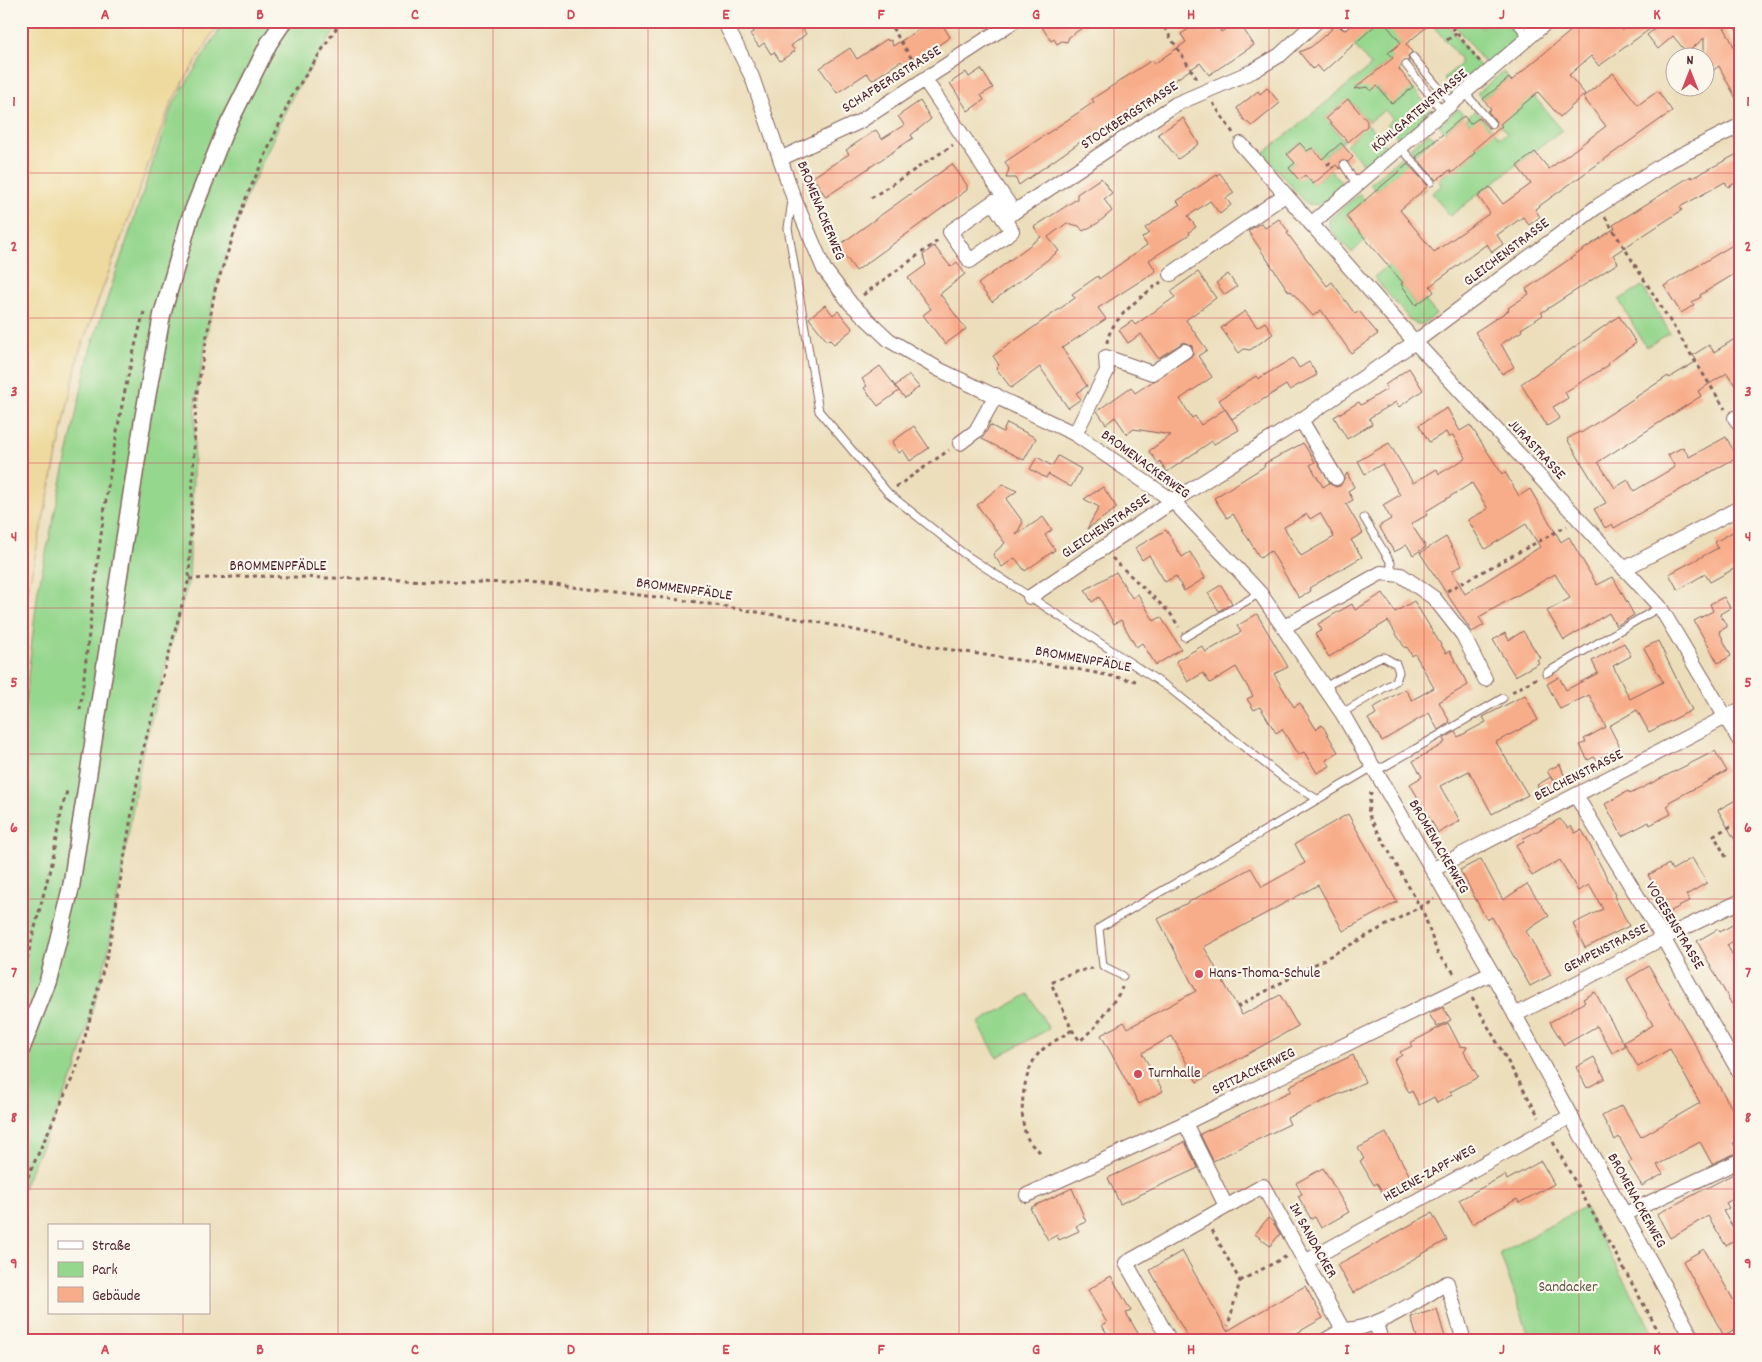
<svg xmlns="http://www.w3.org/2000/svg" width="1762" height="1362" font-family="Dekko,sans-serif">
  <style>
    .green { fill: #96d78e; stroke: #707b5c }
    .sand { fill: #eeda9e; stroke: #9c7c64 }
    .building { fill: #f8ad8a; fill-rule: evenodd }
    .lines { fill: none; stroke-linecap: round; stroke-linejoin: round }
    .service-casing { stroke: #83625d; stroke-width: 9 }
    .minor-casing { stroke: #83625d; stroke-width: 16 }
    .tertiary-casing { stroke: #83625d; stroke-width: 19 }
    .path { stroke: #83625d; stroke-width: 3; stroke-dasharray: 4 4; stroke-linecap: butt }
    .service { stroke: #fff; stroke-width: 7 }
    .minor { stroke: #fff; stroke-width: 14 }
    .tertiary { stroke: #fff; stroke-width: 16 }
    .grid { fill: none; stroke: #d1495b; stroke-width: 1; stroke-opacity: 0.55 }
    .poi-dot { fill: #d1495b; stroke: #fbf7ec; stroke-width: 2 }
    .labels { text-anchor: middle; dominant-baseline: central; stroke-width: 4.5; stroke-linejoin: round; paint-order: stroke }
    .street-label { font-size: 15px; fill: #4a1f2b; stroke: #fbf7ec }
    .poi-label { font-size: 15px; fill: #4a1f2b; stroke: #fbf7ec; text-anchor: start }
    .park-label { font-size: 15px; fill: #615649; stroke: #fbf7ec }
    .neatline { fill: none; stroke: #d1495b; stroke-width: 2 }
    .grid-label { font-size: 16px; text-anchor: middle; font-weight: bold; fill: #d1495b }
  </style>
  <rect width="100%" height="100%" fill="#fbf7ec"/>
  <filter id="ink" filterUnits="userSpaceOnUse"><feTurbulence type="fractalNoise" baseFrequency=".02" numOctaves="2"/><feDisplacementMap in="SourceGraphic" scale="10" xChannelSelector="R" yChannelSelector="G"/><feConvolveMatrix kernelMatrix="1 2 1 2 8 2 1 2 1" color-interpolation-filters="sRGB"/></filter>
  <filter id="wash" filterUnits="userSpaceOnUse"><feTurbulence type="fractalNoise" baseFrequency=".0096" numOctaves="4" result="noise"/><feDisplacementMap in="SourceGraphic" scale="20" xChannelSelector="R" yChannelSelector="G"/><feGaussianBlur stdDeviation="1.12" result="paint"/><feColorMatrix in="noise" values="0 0 0 0 0 0 0 0 0 0 0 0 0 0 0 0 0 1.4 0 .05"/><feComposite in="paint" operator="in"/></filter>
  <g filter="url(#wash)">
    <rect width="100%" height="100%" fill="#ecdebb"/>
    <g class="green">
      <polygon points="225,21 341,21 292,97 246,198 215,290 196,398 189,579 142,754 108,953 76,1070 21,1192 21,734 38,590 90,350 172,106"/>
      <polygon points="1380,21 1408,37 1389,53 1393,58 1369,77 1368,83 1376,86 1385,96 1412,87 1432,112 1399,139 1387,124 1393,119 1385,110 1369,122 1348,99 1326,118 1344,141 1327,154 1324,162 1312,148 1307,151 1300,143 1287,153 1295,163 1289,168 1305,175 1313,184 1330,170 1344,185 1319,205 1307,204 1263,154 1371,66 1351,41"/>
      <polygon points="1429,21 1444,21 1483,70 1452,96 1444,78 1460,65 1460,58"/>
      <polygon points="1451,21 1475,21 1481,28 1490,21 1506,21 1516,33 1516,41 1487,66"/>
      <polygon points="1503,72 1509,78 1483,99 1477,93"/>
      <polygon points="1527,88 1562,130 1450,216 1432,193 1441,186 1439,180 1450,170 1453,172 1475,153 1473,150 1484,141 1466,119 1475,111 1500,138 1507,133 1500,124"/>
      <polygon points="1458,109 1464,116 1445,132 1439,125"/>
      <polygon points="1368,124 1388,149 1366,167 1346,145"/>
      <polygon points="1429,133 1434,138 1415,154 1410,148"/>
      <polygon points="1401,157 1427,188 1419,194 1400,171 1376,191 1370,184"/>
      <polygon points="1359,194 1365,200 1346,216 1366,239 1352,253 1329,228 1329,220"/>
      <polygon points="1403,254 1409,279 1401,284 1416,305 1424,299 1436,314 1423,324 1416,324 1411,321 1374,277"/>
      <polygon points="1642,286 1670,333 1646,347 1619,300"/>
      <polygon points="1029,994 1049,1029 997,1057 978,1023"/>
      <polygon points="1584,1207 1657,1341 1531,1341 1500,1253"/>
    </g>
    <polygon class="sand" points="21,21 220,21 171,103 79,353 28,589 23,632 21,686"/>
    <g id="blocks">
      <g class="building">
        <polygon points="769,21 798,21 806,34 791,46 795,51 780,61 774,52 771,54 764,43 759,47 750,34"/>
        <polygon points="933,21 940,21 950,37 906,68 901,61 872,80 867,73 837,93 820,68 850,48 857,59 887,39 888,41 891,40 893,46"/>
        <polygon points="1050,21 1092,21 1069,37 1067,42 1062,41 1057,44 1054,39 1051,41 1042,27"/>
        <polygon points="1201,21 1215,22 1221,32 1238,21 1254,45 1209,75 1200,63 1111,124 1115,130 1103,137 1099,132 1086,138 1019,185 1015,178 1006,178 1009,169 1005,162 1094,102 1092,99 1152,60 1154,64 1186,42 1181,34"/>
        <polygon points="1326,21 1337,21 1341,28 1345,30 1350,27 1349,21 1380,21 1323,72 1317,65 1313,69 1299,52 1311,47 1332,29 1325,24"/>
        <polygon points="1383,21 1434,21 1406,44 1412,52 1408,56 1409,61 1403,61 1399,69 1413,87 1392,104 1377,86 1371,91 1368,87 1354,89 1393,58 1388,53 1401,43"/>
        <polygon points="1579,21 1616,21 1622,30 1637,21 1661,21 1599,66 1591,56 1569,75 1585,94 1560,117 1538,92 1500,124 1502,126 1473,150 1475,153 1452,173 1450,170 1436,180 1416,157 1464,116 1470,124 1479,118 1488,128 1495,128 1497,123 1488,111 1491,109 1483,99 1509,78 1511,81 1572,30 1570,28"/>
        <polygon points="1661,21 1701,21 1707,28 1721,21 1741,60 1741,108 1719,66 1711,72 1704,62 1704,38 1687,53 1673,36 1658,49 1647,35 1662,23"/>
        <polygon points="981,69 993,88 981,95 984,100 968,111 950,83 966,72 969,77"/>
        <polygon points="1613,73 1638,105 1658,91 1672,111 1535,209 1540,217 1529,225 1523,217 1497,235 1503,244 1492,252 1487,244 1430,286 1434,292 1416,305 1401,284 1403,283 1346,216 1408,164 1428,186 1400,210 1434,252 1490,213 1478,196 1490,187 1503,204 1531,184 1517,166 1535,152 1549,169 1606,126 1583,97"/>
        <polygon points="1267,88 1280,103 1252,126 1244,120 1237,108 1258,91 1260,94"/>
        <polygon points="1348,99 1367,121 1367,126 1348,142 1326,118"/>
        <polygon points="920,101 931,119 911,135 913,138 826,197 813,177 849,154 846,150 876,130 882,139 904,125 898,116"/>
        <polygon points="1183,118 1199,144 1178,159 1158,134"/>
        <polygon points="1300,143 1307,151 1312,148 1322,159 1341,143 1353,157 1348,162 1341,161 1340,169 1336,165 1313,184 1305,175 1299,180 1289,168 1295,163 1287,154"/>
        <polygon points="1741,152 1741,180 1728,187 1725,182 1680,207 1682,210 1670,218 1613,255 1618,263 1541,313 1543,315 1521,329 1522,331 1501,344 1514,367 1502,374 1475,332 1509,310 1508,308 1529,294 1526,289 1615,228 1613,225 1691,176 1692,178"/>
        <polygon points="952,164 967,185 967,190 856,271 838,246"/>
        <polygon points="1220,173 1234,193 1226,198 1231,205 1220,214 1210,201 1188,216 1196,227 1189,232 1190,234 1149,260 1156,271 1098,308 1106,319 1062,348 1087,386 1076,393 1081,399 1068,408 1040,367 1011,388 996,368 999,365 993,356 1075,298 1072,294 1098,276 1099,279 1147,245 1142,238 1149,233 1145,228 1180,204 1177,201"/>
        <polygon points="1101,178 1112,193 1104,199 1112,211 1098,223 1083,231 1079,226 1067,223 1048,237 1059,251 992,302 978,284 1041,237 1034,227 1077,199 1077,194"/>
        <polygon points="1279,219 1289,232 1287,233 1327,286 1332,282 1355,314 1359,311 1378,334 1351,353 1321,310 1313,316 1291,291 1289,292 1248,231 1261,223 1265,228"/>
        <polygon points="1741,240 1741,270 1700,295 1701,297 1692,302 1694,305 1681,313 1664,286"/>
        <polygon points="934,246 951,267 957,262 965,274 940,294 966,329 945,344 923,315 931,309 908,278 926,265 923,255"/>
        <polygon points="1198,272 1216,298 1186,320 1207,350 1198,356 1212,377 1180,399 1192,418 1195,416 1201,425 1225,409 1239,430 1214,444 1212,441 1167,472 1160,461 1158,463 1149,451 1171,435 1134,429 1127,434 1115,417 1106,424 1097,411 1131,387 1135,393 1193,355 1192,346 1184,342 1158,358 1141,334 1128,343 1119,330 1132,321 1135,325 1175,297 1171,291"/>
        <polygon points="1228,274 1237,287 1225,295 1216,283"/>
        <polygon points="825,305 833,315 838,311 853,329 834,344 829,339 827,341 809,318"/>
        <polygon points="1245,311 1257,327 1265,322 1273,334 1250,350 1244,349 1239,353 1221,328"/>
        <polygon points="1619,316 1636,343 1608,363 1609,365 1565,392 1568,398 1553,407 1560,418 1547,426 1521,384"/>
        <polygon points="1741,335 1741,395 1727,373 1698,391 1701,396 1598,462 1615,488 1628,480 1634,491 1675,467 1668,455 1683,447 1689,457 1726,437 1737,457 1614,528 1612,524 1605,528 1594,509 1606,503 1567,439 1579,432 1581,433 1668,376 1669,378 1697,361 1693,355 1709,345 1714,352"/>
        <polygon points="1293,358 1299,368 1309,362 1317,375 1289,390 1286,385 1232,419 1219,400 1256,376 1258,379"/>
        <polygon points="880,366 899,391 878,406 864,388 867,386 862,379"/>
        <polygon points="1409,368 1423,390 1399,407 1396,402 1369,418 1372,424 1347,439 1334,417 1359,402 1361,405 1387,389 1385,385"/>
        <polygon points="909,375 919,387 905,398 895,386"/>
        <polygon points="1447,408 1460,431 1470,425 1502,474 1505,472 1519,496 1530,489 1561,542 1569,537 1597,585 1613,577 1634,615 1616,626 1609,613 1564,640 1547,611 1570,598 1555,574 1479,617 1484,625 1472,632 1420,553 1446,537 1462,565 1452,571 1465,594 1540,547 1526,524 1485,549 1468,520 1488,509 1472,483 1425,512 1427,515 1411,524 1426,547 1413,555 1407,545 1394,552 1379,526 1391,519 1383,505 1400,495 1382,464 1365,474 1358,461 1389,443 1413,483 1437,469 1439,474 1466,458 1453,435 1449,438 1446,432 1429,442 1419,425"/>
        <polygon points="1007,423 1036,438 1024,460 982,439 990,425 1003,432"/>
        <polygon points="914,426 929,448 910,461 903,450 899,453 892,442"/>
        <path d="M1303 443 1315 462 1310 465 1323 487 1329 483 1336 487 1340 486 1347 473 1354 487 1348 491 1353 500 1346 504 1363 533 1351 540 1362 557 1309 588 1311 591 1299 598 1271 551 1260 558 1233 514 1227 518 1214 498 1265 466 1264 464ZM1320 513 1334 537 1301 556 1284 527 1307 514 1310 519Z"/>
        <polygon points="1058,456 1081,469 1071,487 1048,474 1046,478 1030,469 1037,457 1052,466"/>
        <polygon points="1003,484 1017,491 1006,499 1023,522 1016,535 1043,517 1052,530 1045,535 1055,550 1025,571 1015,558 1002,567 993,554 1005,543 977,505"/>
        <polygon points="1103,487 1117,508 1087,529 1099,507 1084,499"/>
        <polygon points="1166,530 1182,557 1190,552 1205,578 1184,591 1176,576 1165,582 1149,555 1142,560 1135,548"/>
        <polygon points="1736,530 1741,539 1741,565 1710,582 1705,574 1678,590 1669,574 1718,548 1715,542"/>
        <polygon points="1116,572 1132,598 1138,594 1154,621 1161,617 1181,649 1156,665 1142,643 1136,647 1121,620 1114,624 1099,597 1092,602 1085,590"/>
        <polygon points="1221,585 1232,603 1219,611 1208,593"/>
        <polygon points="1383,593 1395,612 1414,601 1446,653 1450,651 1468,685 1439,702 1450,722 1438,730 1429,713 1382,741 1368,719 1376,714 1373,708 1405,689 1412,700 1434,688 1415,654 1412,656 1407,647 1405,648 1388,621 1329,657 1315,634 1322,630 1318,624 1336,613 1352,604 1355,610"/>
        <polygon points="1724,597 1730,608 1720,614 1727,627 1719,631 1731,656 1718,663 1694,621 1713,611 1710,604"/>
        <polygon points="1257,614 1288,667 1274,674 1294,707 1300,703 1316,729 1322,725 1338,752 1326,760 1330,766 1317,773 1304,752 1298,755 1282,729 1276,733 1260,707 1254,710 1247,699 1253,696 1236,667 1210,683 1203,673 1188,682 1176,661 1202,646 1206,652 1241,632 1237,626"/>
        <polygon points="1523,631 1540,658 1537,660 1539,663 1515,676 1493,640 1505,633 1509,640"/>
        <polygon points="1658,641 1692,710 1649,732 1637,710 1609,726 1620,747 1596,760 1594,757 1588,760 1580,745 1586,742 1584,739 1606,727 1589,695 1560,709 1547,684 1559,677 1566,690 1598,673 1592,661 1624,643 1631,656 1613,666 1630,699 1663,682 1644,648"/>
        <polygon points="1525,695 1538,720 1496,742 1528,795 1492,814 1469,771 1440,786 1460,821 1438,833 1410,784 1422,777 1413,761 1440,746 1445,742 1443,739 1455,732 1458,737 1486,722 1483,717"/>
        <polygon points="1715,751 1727,771 1669,802 1670,804 1667,806 1671,814 1650,825 1649,822 1622,836 1605,804 1628,791 1630,794"/>
        <polygon points="1560,764 1565,778 1553,781 1547,771"/>
        <polygon points="1551,777 1557,790 1544,797 1537,785"/>
        <polygon points="1741,797 1741,851 1718,810"/>
        <polygon points="1348,814 1397,902 1343,931 1318,885 1204,947 1242,1015 1280,995 1298,1026 1197,1082 1172,1036 1142,1053 1163,1091 1139,1104 1101,1035 1124,1022 1128,1028 1196,991 1158,919 1251,868 1262,887 1305,863 1295,844"/>
        <polygon points="1560,819 1568,828 1571,826 1575,833 1582,830 1616,895 1614,896 1629,926 1585,948 1573,924 1603,909 1589,885 1578,891 1560,860 1532,876 1516,845 1524,841 1522,839"/>
        <polygon points="1692,858 1707,883 1686,895 1690,901 1669,912 1648,875 1669,864 1672,870"/>
        <polygon points="1481,859 1503,900 1527,884 1549,916 1526,931 1551,975 1530,986 1492,917 1487,920 1460,870"/>
        <polygon points="1741,920 1741,937 1727,945 1741,970 1741,1021 1697,941 1718,929 1720,932"/>
        <polygon points="1649,966 1741,1124 1741,1138 1733,1143 1738,1152 1712,1164 1700,1142 1657,1165 1663,1174 1642,1186 1628,1163 1632,1161 1619,1137 1615,1140 1602,1116 1622,1105 1641,1137 1700,1103 1670,1049 1638,1067 1624,1042 1653,1025 1627,979"/>
        <polygon points="1595,992 1625,1046 1612,1053 1597,1026 1564,1045 1550,1022 1585,1002 1583,999"/>
        <polygon points="1443,1007 1451,1020 1437,1027 1429,1014"/>
        <polygon points="1448,1023 1460,1046 1467,1047 1464,1052 1478,1077 1450,1092 1452,1095 1437,1103 1434,1097 1419,1105 1412,1091 1409,1093 1394,1060 1402,1055 1400,1052 1412,1046 1410,1043"/>
        <polygon points="1353,1055 1365,1082 1287,1118 1290,1124 1213,1161 1200,1134 1291,1091 1289,1086"/>
        <polygon points="1594,1057 1605,1078 1587,1088 1576,1067"/>
        <polygon points="1386,1133 1411,1178 1383,1193 1377,1183 1374,1185 1360,1161 1364,1159 1358,1148"/>
        <polygon points="1185,1142 1198,1168 1120,1204 1108,1178"/>
        <polygon points="1541,1161 1554,1184 1519,1203 1517,1199 1472,1224 1459,1200 1505,1175 1507,1180"/>
        <polygon points="1323,1168 1349,1212 1321,1228 1315,1217 1311,1219 1298,1196 1302,1194 1296,1183"/>
        <polygon points="1741,1170 1741,1194 1726,1203 1729,1208 1723,1211 1739,1238 1726,1246 1708,1216 1670,1238 1657,1214"/>
        <polygon points="1072,1188 1086,1222 1076,1226 1079,1231 1059,1240 1057,1235 1048,1240 1030,1208"/>
        <polygon points="1432,1213 1447,1240 1353,1293 1337,1265"/>
        <polygon points="1268,1218 1273,1222 1280,1234 1270,1246 1255,1234"/>
        <polygon points="1704,1249 1741,1313 1741,1327 1724,1336 1683,1261"/>
        <polygon points="1182,1251 1227,1331 1305,1286 1323,1318 1283,1341 1190,1341 1150,1270"/>
        <polygon points="1111,1276 1131,1311 1126,1313 1139,1335 1129,1341 1111,1341 1102,1325 1107,1323 1088,1290"/>
        <polygon points="1437,1309 1446,1341 1418,1341 1411,1317"/>
      </g>
    </g>
  </g>
  <g filter="url(#ink)">
    <use href="#blocks" fill-opacity="0" stroke="#83625d" stroke-width="1"/>
    <g class="lines">
      <defs>
        <g id="service">
          <polyline points="1342,21 1345,25"/>
          <polyline points="1514,21 1529,38"/>
          <polyline points="1524,21 1534,34"/>
          <polyline points="1413,57 1453,105"/>
          <polyline points="1406,65 1443,112"/>
          <polyline points="1466,94 1492,124"/>
          <polyline points="1401,148 1431,182"/>
          <polyline points="1344,165 1357,185"/>
          <polyline points="792,201 788,228 819,411 888,493 963,553 1169,688 1286,780 1317,799"/>
          <polyline points="1364,518 1391,563 1391,574"/>
          <polyline points="1185,637 1260,593"/>
          <polyline points="1546,673 1660,607"/>
          <polyline points="1326,686 1378,658 1384,657 1396,664 1399,672 1396,681 1342,713"/>
          <polyline points="1123,976 1103,966 1099,928 1373,767 1384,767 1503,698"/>
        </g>
        <g id="minor">
          <polyline points="724,21 752,77 793,196 824,269 851,304 889,340 940,370 1075,434 1173,501 1260,593 1342,713 1492,973 1694,1341"/>
          <polyline points="1739,21 1741,24"/>
          <polyline points="925,80 1014,212 1176,104 1253,71 1280,55 1317,21"/>
          <polyline points="1241,144 1415,342 1660,607 1741,743"/>
          <polyline points="782,158 859,122 1014,21"/>
          <polyline points="1003,218 993,202 950,232 970,261 1012,231 1003,218 1014,212"/>
          <polyline points="1311,224 1548,21"/>
          <polyline points="1171,274 1285,195"/>
          <polyline points="1735,418 1741,426"/>
          <polyline points="1301,420 1336,478"/>
          <polyline points="1075,434 1107,371 1106,357 1152,373 1185,351"/>
          <polyline points="960,443 976,431 996,395"/>
          <polyline points="1624,569 1741,507"/>
          <polyline points="1030,597 1173,501 1301,420 1415,342 1598,206 1665,163 1741,125"/>
          <polyline points="1284,627 1381,573 1401,575 1434,598 1463,635 1485,679"/>
          <polyline points="1576,796 1663,938 1741,1075"/>
          <polyline points="1432,870 1741,709"/>
          <polyline points="1515,1015 1663,938 1741,901"/>
          <polyline points="1185,1123 1226,1206"/>
          <polyline points="1027,1195 1185,1123 1492,973"/>
          <polyline points="1625,1214 1741,1160"/>
          <polyline points="1305,1262 1571,1116"/>
          <polyline points="1376,1323 1381,1341"/>
          <path d="M1343 1330C1377 1330 1417 1300 1447 1283L1464 1341"/>
          <polyline points="1170,1341 1126,1263 1263,1186 1343,1330 1324,1341"/>
        </g>
        <polyline id="tertiary" points="21,1050 48,981 71,887 143,419 162,315 190,218 224,133 269,43 284,21"/>
      </defs>
      <use href="#service" class="service-casing"/>
      <use href="#minor" class="minor-casing"/>
      <use href="#tertiary" class="tertiary-casing"/>
      <g class="path">
        <polyline points="888,21 917,67"/>
        <polyline points="1160,21 1197,79"/>
        <polyline points="1447,21 1480,62"/>
        <polyline points="1447,40 1457,33"/>
        <polyline points="1213,103 1233,133"/>
        <polyline points="1327,165 1330,163 1333,168"/>
        <polyline points="871,198 953,145"/>
        <polyline points="1605,217 1725,409"/>
        <polyline points="863,295 939,240"/>
        <path d="M1107 343C1109 320 1143 295 1161 282"/>
        <polyline points="896,487 949,450"/>
        <polyline points="1112,558 1170,613 1179,627"/>
        <polyline points="189,579 256,576 547,584 697,602 817,622 939,648 1071,668 1136,681"/>
        <polyline points="1447,591 1567,526"/>
        <polyline points="1512,692 1537,678"/>
        <path d="M80 710C96 578 108 441 144 312"/>
        <polyline points="1371,792 1368,814 1424,914 1438,955 1456,975"/>
        <polyline points="1726,857 1714,835 1741,821"/>
        <polyline points="1093,968 1071,973 1051,983 1072,1030 1080,1041 1095,1027 1121,991 1122,987"/>
        <polyline points="21,982 49,873 63,804 68,788"/>
        <polyline points="1472,998 1539,1117"/>
        <polyline points="1237,1007 1434,899"/>
        <polyline points="1553,1142 1664,1341"/>
        <path d="M1040 1152C1037 1149 1031 1145 1029 1141 1016 1120 1023 1069 1040 1052 1048 1044 1062 1037 1072 1030"/>
        <polyline points="21,1192 76,1070 108,952 142,754 189,579 196,398 215,290 246,198 292,96 341,21"/>
        <polyline points="1212,1230 1240,1281 1228,1326"/>
        <polyline points="1240,1281 1287,1256"/>
      </g>
      <use href="#service" class="service"/>
      <use href="#minor" class="minor"/>
      <use href="#tertiary" class="tertiary"/>
    </g>
  </g>
  <path class="grid" d="M183 21V1226M338 21V1341M493 21V1341M648 21V1341M803 21V1341M959 21V1341M1114 21V1341M1269 21V1341M1424 21V1341M1579 21V1341M21 173H1741M21 318H1741M21 463H1741M21 608H1741M21 754H1741M21 899H1741M21 1044H1741M21 1189H1741M183 1313V1341"/>
  <g class="poi-dot">
    <circle cx="1199" cy="974" r="5"/>
    <circle cx="1138" cy="1074" r="5"/>
  </g>
  <g class="labels">
    <g class="street-label">
      <text transform="translate(892 80) rotate(-32)">SCHAFBERGSTRASSE</text>
      <text transform="translate(1420 111) rotate(-40)">KÖHLGARTENSTRASSE</text>
      <text transform="translate(1130 116) rotate(-33)">STOCKBERGSTRASSE</text>
      <text transform="translate(820 211) rotate(68)">BROMENACKERWEG</text>
      <text transform="translate(1507 253) rotate(-37)">GLEICHENSTRASSE</text>
      <text transform="translate(1536 450) rotate(47)">JURASTRASSE</text>
      <text transform="translate(1145 465) rotate(36)">BROMENACKERWEG</text>
      <text transform="translate(1106 527) rotate(-34)">GLEICHENSTRASSE</text>
      <text x="278" y="567">BROMMENPFÄDLE</text>
      <text transform="translate(684 590) rotate(8)">BROMMENPFÄDLE</text>
      <text transform="translate(1083 660) rotate(10)">BROMMENPFÄDLE</text>
      <text transform="translate(1579 776) rotate(-27)">BELCHENSTRASSE</text>
      <text transform="translate(1438 847) rotate(60)">BROMENACKERWEG</text>
      <text transform="translate(1674 926) rotate(59)">VOGESENSTRASSE</text>
      <text transform="translate(1606 949) rotate(-27)">GEMPENSTRASSE</text>
      <text transform="translate(1254 1072) rotate(-26)">SPITZACKERWEG</text>
      <text transform="translate(1430 1174) rotate(-29)">HELENE-ZAPF-WEG</text>
      <text transform="translate(1636 1201) rotate(61)">BROMENACKERWEG</text>
      <text transform="translate(1312 1241) rotate(61)">IM SANDACKER</text>
    </g>
    <g class="poi-label">
      <text x="1209" y="974">Hans-Thoma-Schule</text>
      <text x="1148" y="1074">Turnhalle</text>
    </g>
    <g class="park-label">
      <text x="1568" y="1288">Sandacker</text>
    </g>
  </g>
  <rect width="1762" height="1362" fill="none" stroke="#fbf7ec" stroke-width="55"/>
  <rect x="48" y="1224" width="162" height="90" fill="#fbf7ec" stroke="#b4a19f"/>
  <rect x="58" y="1241" width="25" height="8" fill="#ffffff" stroke="#b4a19f"/>
  <text x="92" y="1250" font-size="15" fill="#4a1f2b">Straße</text>
  <rect x="58" y="1262" width="25" height="15" fill="#96d78e" stroke="#b4a19f"/>
  <text x="92" y="1274" font-size="15" fill="#4a1f2b">Park</text>
  <rect x="58" y="1287" width="25" height="15" fill="#f8ad8a" stroke="#b4a19f"/>
  <text x="92" y="1300" font-size="15" fill="#4a1f2b">Gebäude</text>
  <g transform="translate(1690 72)"><circle r="24" fill="#fbf7ec" stroke="#b4a19f"/>
  <path d="M0-4L9 19L0 12L-9 19Z" fill="#d1495b"/>
  <text y="-8" font-size="14" font-weight="bold" text-anchor="middle" fill="#4a1f2b">N</text>
  </g>
  <rect x="28" y="28" width="1706" height="1306" class="neatline"/>
  <g class="grid-label">
    <text x="105" y="19">A</text>
    <text x="260" y="19">B</text>
    <text x="415" y="19">C</text>
    <text x="571" y="19">D</text>
    <text x="726" y="19">E</text>
    <text x="881" y="19">F</text>
    <text x="1036" y="19">G</text>
    <text x="1191" y="19">H</text>
    <text x="1347" y="19">I</text>
    <text x="1502" y="19">J</text>
    <text x="1657" y="19">K</text>
    <text x="14" y="106">1</text>
    <text x="1748" y="106">1</text>
    <text x="14" y="251">2</text>
    <text x="1748" y="251">2</text>
    <text x="14" y="396">3</text>
    <text x="1748" y="396">3</text>
    <text x="14" y="541">4</text>
    <text x="1748" y="541">4</text>
    <text x="14" y="687">5</text>
    <text x="1748" y="687">5</text>
    <text x="14" y="832">6</text>
    <text x="1748" y="832">6</text>
    <text x="14" y="977">7</text>
    <text x="1748" y="977">7</text>
    <text x="14" y="1122">8</text>
    <text x="1748" y="1122">8</text>
    <text x="14" y="1268">9</text>
    <text x="1748" y="1268">9</text>
    <text x="105" y="1354">A</text>
    <text x="260" y="1354">B</text>
    <text x="415" y="1354">C</text>
    <text x="571" y="1354">D</text>
    <text x="726" y="1354">E</text>
    <text x="881" y="1354">F</text>
    <text x="1036" y="1354">G</text>
    <text x="1191" y="1354">H</text>
    <text x="1347" y="1354">I</text>
    <text x="1502" y="1354">J</text>
    <text x="1657" y="1354">K</text>
  </g>
</svg>
